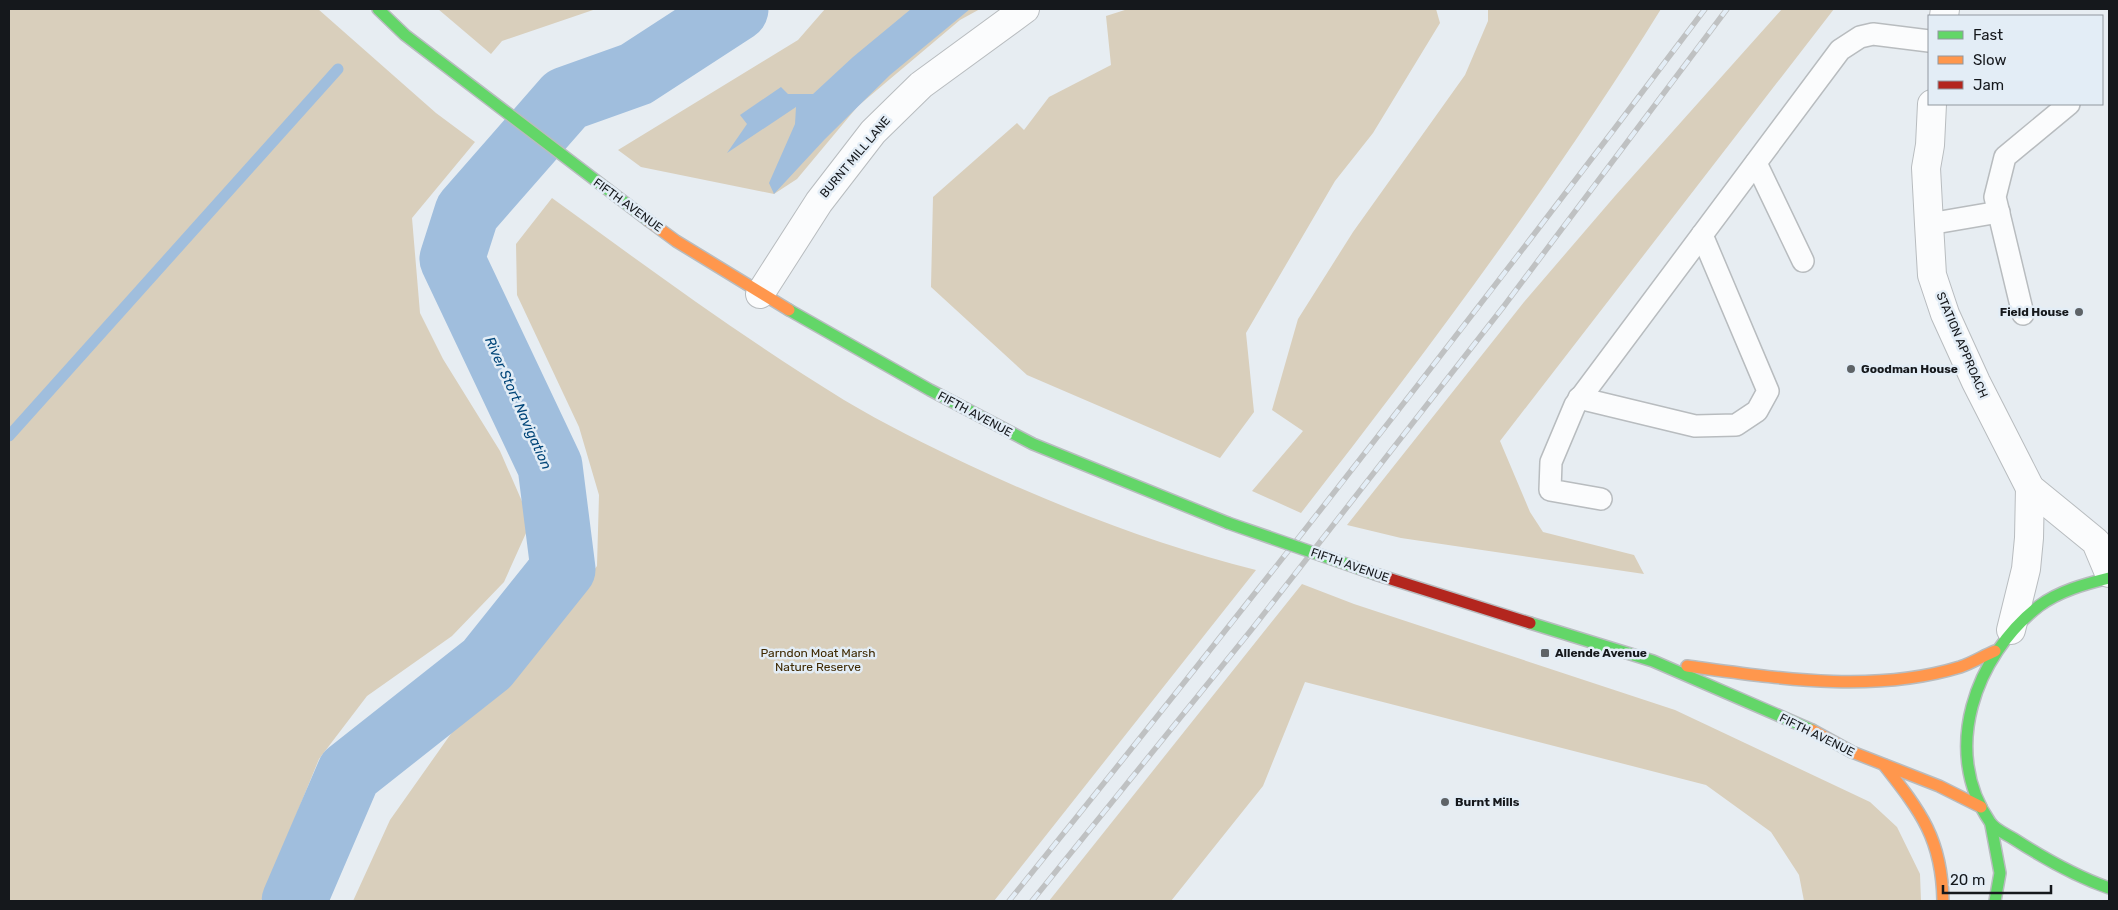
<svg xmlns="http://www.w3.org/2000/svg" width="2118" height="910" font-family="Rubik,sans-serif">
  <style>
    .green { fill: #d9cfbc }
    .water { fill: #a0bedd }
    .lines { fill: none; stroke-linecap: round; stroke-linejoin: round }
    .stream { stroke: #a0bedd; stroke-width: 11 }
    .river { stroke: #a0bedd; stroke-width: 65 }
    .lane-casing { stroke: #b8bcbf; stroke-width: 24 }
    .street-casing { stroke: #b8bcbf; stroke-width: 30 }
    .fast-casing { stroke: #b8bcbf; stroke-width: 14 }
    .slow-casing { stroke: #b8bcbf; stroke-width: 14 }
    .jam-casing { stroke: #b8bcbf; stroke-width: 14 }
    .lane { stroke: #fbfcfd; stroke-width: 21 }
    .street { stroke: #fbfcfd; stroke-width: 28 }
    .fast { stroke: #63d668; stroke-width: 11 }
    .slow { stroke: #ff974d; stroke-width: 11 }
    .jam { stroke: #b3261e; stroke-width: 11 }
    .rail-casing { stroke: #bfc1c2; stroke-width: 5.5 }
    .rail { stroke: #e3edf6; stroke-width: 4; stroke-dasharray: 11; stroke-linecap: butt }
    .fast-bridge-casing { stroke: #b8bcbf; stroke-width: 14; stroke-linecap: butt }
    .fast-bridge { stroke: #63d668; stroke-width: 11 }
    .poi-dot { fill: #5e6367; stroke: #e3edf6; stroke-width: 2 }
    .labels { text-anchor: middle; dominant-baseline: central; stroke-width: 5; stroke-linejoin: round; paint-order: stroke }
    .street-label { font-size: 12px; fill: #15181c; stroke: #e3edf6 }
    .poi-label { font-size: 12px; font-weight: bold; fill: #15181c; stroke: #e3edf6; text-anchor: start }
    .park-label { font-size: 12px; fill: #3d2800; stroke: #e3edf6 }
    .water-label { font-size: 14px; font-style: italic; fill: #004578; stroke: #e3edf6 }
  </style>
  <rect width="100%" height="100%" fill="#e7edf2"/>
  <g class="green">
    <polygon points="9,9 318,9 436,113 475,142 412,218 420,313 443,359 500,451 531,522 504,582 452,636 367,696 319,759 261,901 9,901"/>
    <polygon points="438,9 596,9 502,41 491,54"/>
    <polygon points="825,9 980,9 960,20 858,106 797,179 774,194 641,167 618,150 798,40"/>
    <polygon points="1128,9 1436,9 1440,23 1373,133 1335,181 1246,333 1254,412 1220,458 1027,375 931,287 933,197 1017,123 1024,130 1049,97 1111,65 1106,16"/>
    <path d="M1488 9H1661C1552 184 1428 350 1301 513L1252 491 1303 431 1272 410 1298 319 1353 232 1465 75 1488 21Z"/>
    <polygon points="1782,9 1834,9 1500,441 1530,512 1543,532 1634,555 1644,574 1401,538 1347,525 1524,302 1615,196"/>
    <path d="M552 198C648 268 743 338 844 400 884 424 927 445 969 465 1061 508 1157 545 1256 570L994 901H353L390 820 455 728 521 667 597 566 599 495 579 427 517 295 516 244Z"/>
    <polygon points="1302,584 1354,604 1675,710 1870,802 1897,827 1920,874 1921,901 1804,901 1799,875 1771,832 1706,785 1305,682 1263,786 1171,901 1049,901"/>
  </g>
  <polygon class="water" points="911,9 970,9 890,75 825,139 774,194 769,183 795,124 796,107 727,153 747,124 740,115 781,87 788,94 813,94 853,57"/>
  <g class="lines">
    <polyline class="stream" points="9,436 338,69"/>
    <polyline class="river" points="294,901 349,773 487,664 563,569 550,466 452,259 467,212 566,99 636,74 736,9"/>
    <defs>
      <g id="lane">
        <polyline points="1756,163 1803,261"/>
        <polyline points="1929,224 1999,212"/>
        <polyline points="2023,314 1995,197 2005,157 2069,104"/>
        <polyline points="1579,398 1695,426 1736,425 1757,411 1768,391 1702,235"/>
        <polyline points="1601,499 1550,490 1551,462 1575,405 1840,50 1860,37 1873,34 1929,41"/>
      </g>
      <g id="street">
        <polyline points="1944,16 1945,9"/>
        <polyline points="1932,104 1930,145 1926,168 1929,224 1932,275 1945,314 1976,382 2030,488 2096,542 2109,573"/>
        <polyline points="760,294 819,202 873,132 921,85 1025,9"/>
        <polyline points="2011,630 2026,569 2029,538 2030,488"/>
      </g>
      <g id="fast">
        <polyline points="378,9 405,35 649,221"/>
        <polyline points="789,310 930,390 1033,444 1228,523"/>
        <path d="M2109 578C2085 584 2059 591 2039 606 1975 656 1941 751 1990 822 1995 830 2006 834 2014 839 2045 859 2075 876 2109 888"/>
        <polyline points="1530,623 1653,661 1812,730"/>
        <polyline points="1991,825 2000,873 1995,901"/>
      </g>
      <g id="slow">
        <polyline points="649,221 676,241 789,310"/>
        <path d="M1687 666C1776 678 1872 694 1960 667 1972 663 1983 656 1995 651"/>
        <polyline points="1812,730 1852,752 1939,786 1981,807"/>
        <path d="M1884 765C1921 812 1942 839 1943 901"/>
      </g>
      <polyline id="jam" points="1375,574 1530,623"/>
    </defs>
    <use href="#lane" class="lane-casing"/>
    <use href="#street" class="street-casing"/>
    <use href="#fast" class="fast-casing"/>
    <use href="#slow" class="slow-casing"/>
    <use href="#jam" class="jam-casing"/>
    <use href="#lane" class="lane"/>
    <use href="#street" class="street"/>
    <use href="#fast" class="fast"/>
    <use href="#slow" class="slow"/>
    <use href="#jam" class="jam"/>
    <defs>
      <g id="rail">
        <path d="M1009 901C1246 608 1478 311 1705 9"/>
        <polyline points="1032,901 1252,629 1504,306 1727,9"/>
      </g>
    </defs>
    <use href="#rail" class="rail-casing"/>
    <use href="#rail" class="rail"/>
    <defs>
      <polyline id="fast-bridge" points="1228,523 1375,574"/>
    </defs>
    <use href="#fast-bridge" class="fast-bridge-casing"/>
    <use href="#fast-bridge" class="fast-bridge"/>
  </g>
  <g class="poi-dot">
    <circle cx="2079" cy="312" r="5"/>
    <circle cx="1851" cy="369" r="5"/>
    <rect x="1540" y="648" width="10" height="10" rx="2.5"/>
    <circle cx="1445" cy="802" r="5"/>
  </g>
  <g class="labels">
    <g class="street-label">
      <text transform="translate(855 157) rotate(-50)">BURNT MILL LANE</text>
      <text transform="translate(628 205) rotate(36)">FIFTH AVENUE</text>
      <text transform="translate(1962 345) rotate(67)">STATION APPROACH</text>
      <text transform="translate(975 414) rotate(28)">FIFTH AVENUE</text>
      <text transform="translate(1350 565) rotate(19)">FIFTH AVENUE</text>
      <text transform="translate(1817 735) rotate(26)">FIFTH AVENUE</text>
    </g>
    <g class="poi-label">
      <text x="2069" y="312" text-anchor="end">Field House</text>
      <text x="1861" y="369">Goodman House</text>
      <text x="1555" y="653">Allende Avenue</text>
      <text x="1455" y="802">Burnt Mills</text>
    </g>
    <g class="park-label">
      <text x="818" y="653">Parndon Moat Marsh<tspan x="818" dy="14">Nature Reserve</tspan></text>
    </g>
    <g class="water-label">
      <text transform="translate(518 403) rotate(66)">River Stort Navigation</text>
    </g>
  </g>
  <rect width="2118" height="910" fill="none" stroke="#15181c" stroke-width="20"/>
  <rect x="1928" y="15" width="175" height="90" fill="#e3edf6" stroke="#91989f"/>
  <rect x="1938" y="31" width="25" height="8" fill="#63d668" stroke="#91989f"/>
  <text x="1973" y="40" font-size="15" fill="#15181c">Fast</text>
  <rect x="1938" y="56" width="25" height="8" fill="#ff974d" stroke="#91989f"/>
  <text x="1973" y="65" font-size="15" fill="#15181c">Slow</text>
  <rect x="1938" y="81" width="25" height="8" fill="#b3261e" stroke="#91989f"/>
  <text x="1973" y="90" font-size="15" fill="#15181c">Jam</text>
  <path d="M1943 885v8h108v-8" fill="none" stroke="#15181c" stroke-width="2.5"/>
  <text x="1950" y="885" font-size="15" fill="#15181c" stroke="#e3edf6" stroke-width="4" paint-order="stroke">20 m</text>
</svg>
